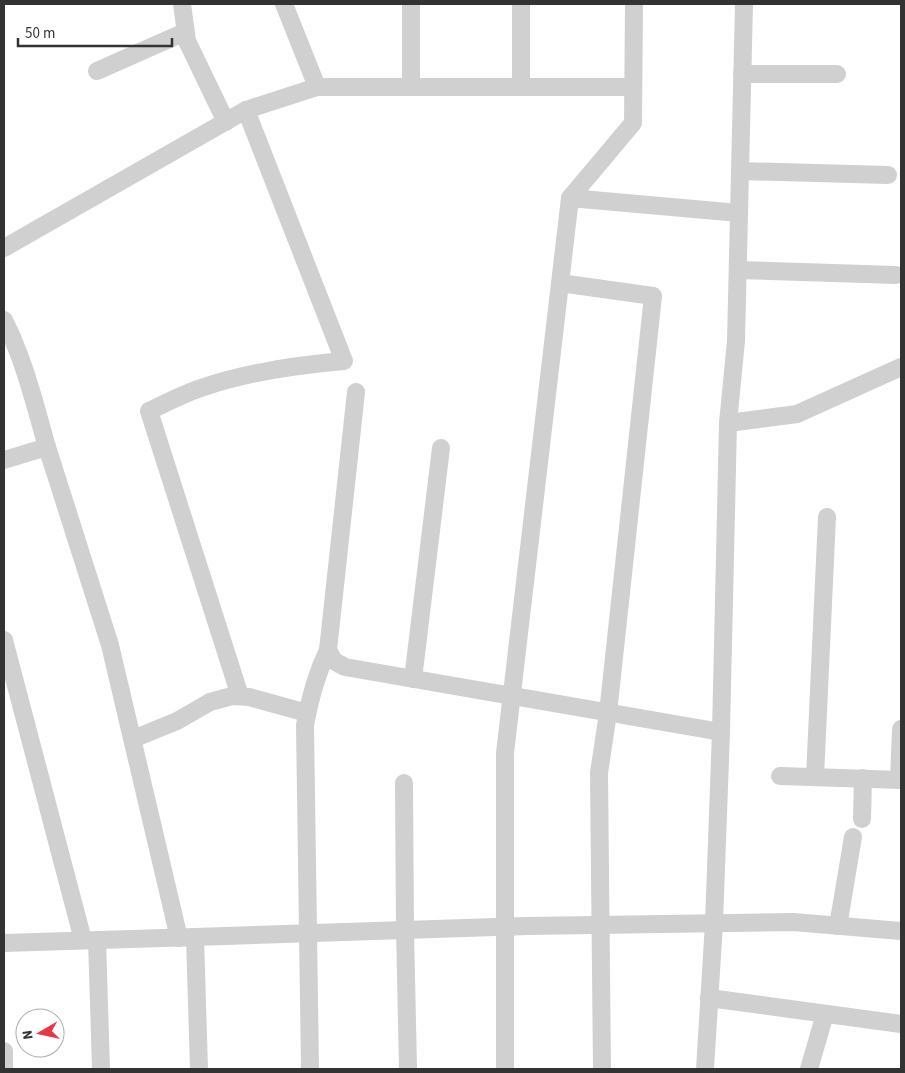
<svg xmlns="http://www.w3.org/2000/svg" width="905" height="1073" font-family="'Source Sans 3',sans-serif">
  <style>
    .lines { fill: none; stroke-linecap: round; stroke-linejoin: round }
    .minor { stroke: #d0d0d0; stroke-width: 18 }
  </style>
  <rect width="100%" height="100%" fill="#fff"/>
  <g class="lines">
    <g class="minor">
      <polyline points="182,4 187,41 226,122"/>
      <polyline points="284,4 317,87"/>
      <polyline points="97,71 185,32"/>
      <polyline points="742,74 837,74"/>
      <polyline points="411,87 411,4"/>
      <polyline points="521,87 521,4"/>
      <polyline points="740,171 888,175"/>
      <polyline points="570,198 633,123 634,4"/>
      <polyline points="4,248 246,110 317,87 633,87"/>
      <polyline points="738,270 896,275"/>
      <polyline points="560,283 653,296 608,713 599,773 602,1069"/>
      <path d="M4 320C24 359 35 405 47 447"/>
      <polyline points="356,392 328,650 334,661 345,667 721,732"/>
      <polyline points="728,423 797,414 901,367"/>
      <polyline points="4,460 47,447 110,645 179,938"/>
      <polyline points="4,640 83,940"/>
      <polyline points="413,679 441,448"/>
      <path d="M240 696 149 411C166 403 183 394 201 388 247 372 296 365 344 361L246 110"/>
      <polyline points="133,739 177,721 210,702 232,696 249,697 307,713"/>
      <polyline points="780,776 901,780"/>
      <polyline points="815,777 827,517"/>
      <polyline points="899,780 901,729"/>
      <polyline points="404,783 405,930 408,1069"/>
      <polyline points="862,819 863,778"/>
      <polyline points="838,926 853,837"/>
      <polyline points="195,937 527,926 793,922 901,931"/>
      <polyline points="97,940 101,1069"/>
      <polyline points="4,943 195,937 199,1069"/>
      <polyline points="709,998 901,1024"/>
      <polyline points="4,1051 4,1069"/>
      <path d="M310 1069 305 725C310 697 316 675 328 650"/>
      <polyline points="505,1069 505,753 570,198 739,213"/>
      <polyline points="705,1069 714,923 721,732 728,423 736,341 744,4"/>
      <polyline points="809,1069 825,1014"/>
    </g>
  </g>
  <rect width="905" height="1073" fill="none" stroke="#333333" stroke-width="10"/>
  <g transform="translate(40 1033) rotate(261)"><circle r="24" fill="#ffffff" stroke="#adadad"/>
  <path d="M0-4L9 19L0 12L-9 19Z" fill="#e63946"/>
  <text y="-8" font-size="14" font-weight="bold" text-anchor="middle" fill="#333333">N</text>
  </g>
  <path d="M18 38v8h154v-8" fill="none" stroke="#333333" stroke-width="2.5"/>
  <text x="25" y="38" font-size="15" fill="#333333" stroke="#ffffff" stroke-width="4" paint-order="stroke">50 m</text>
</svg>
